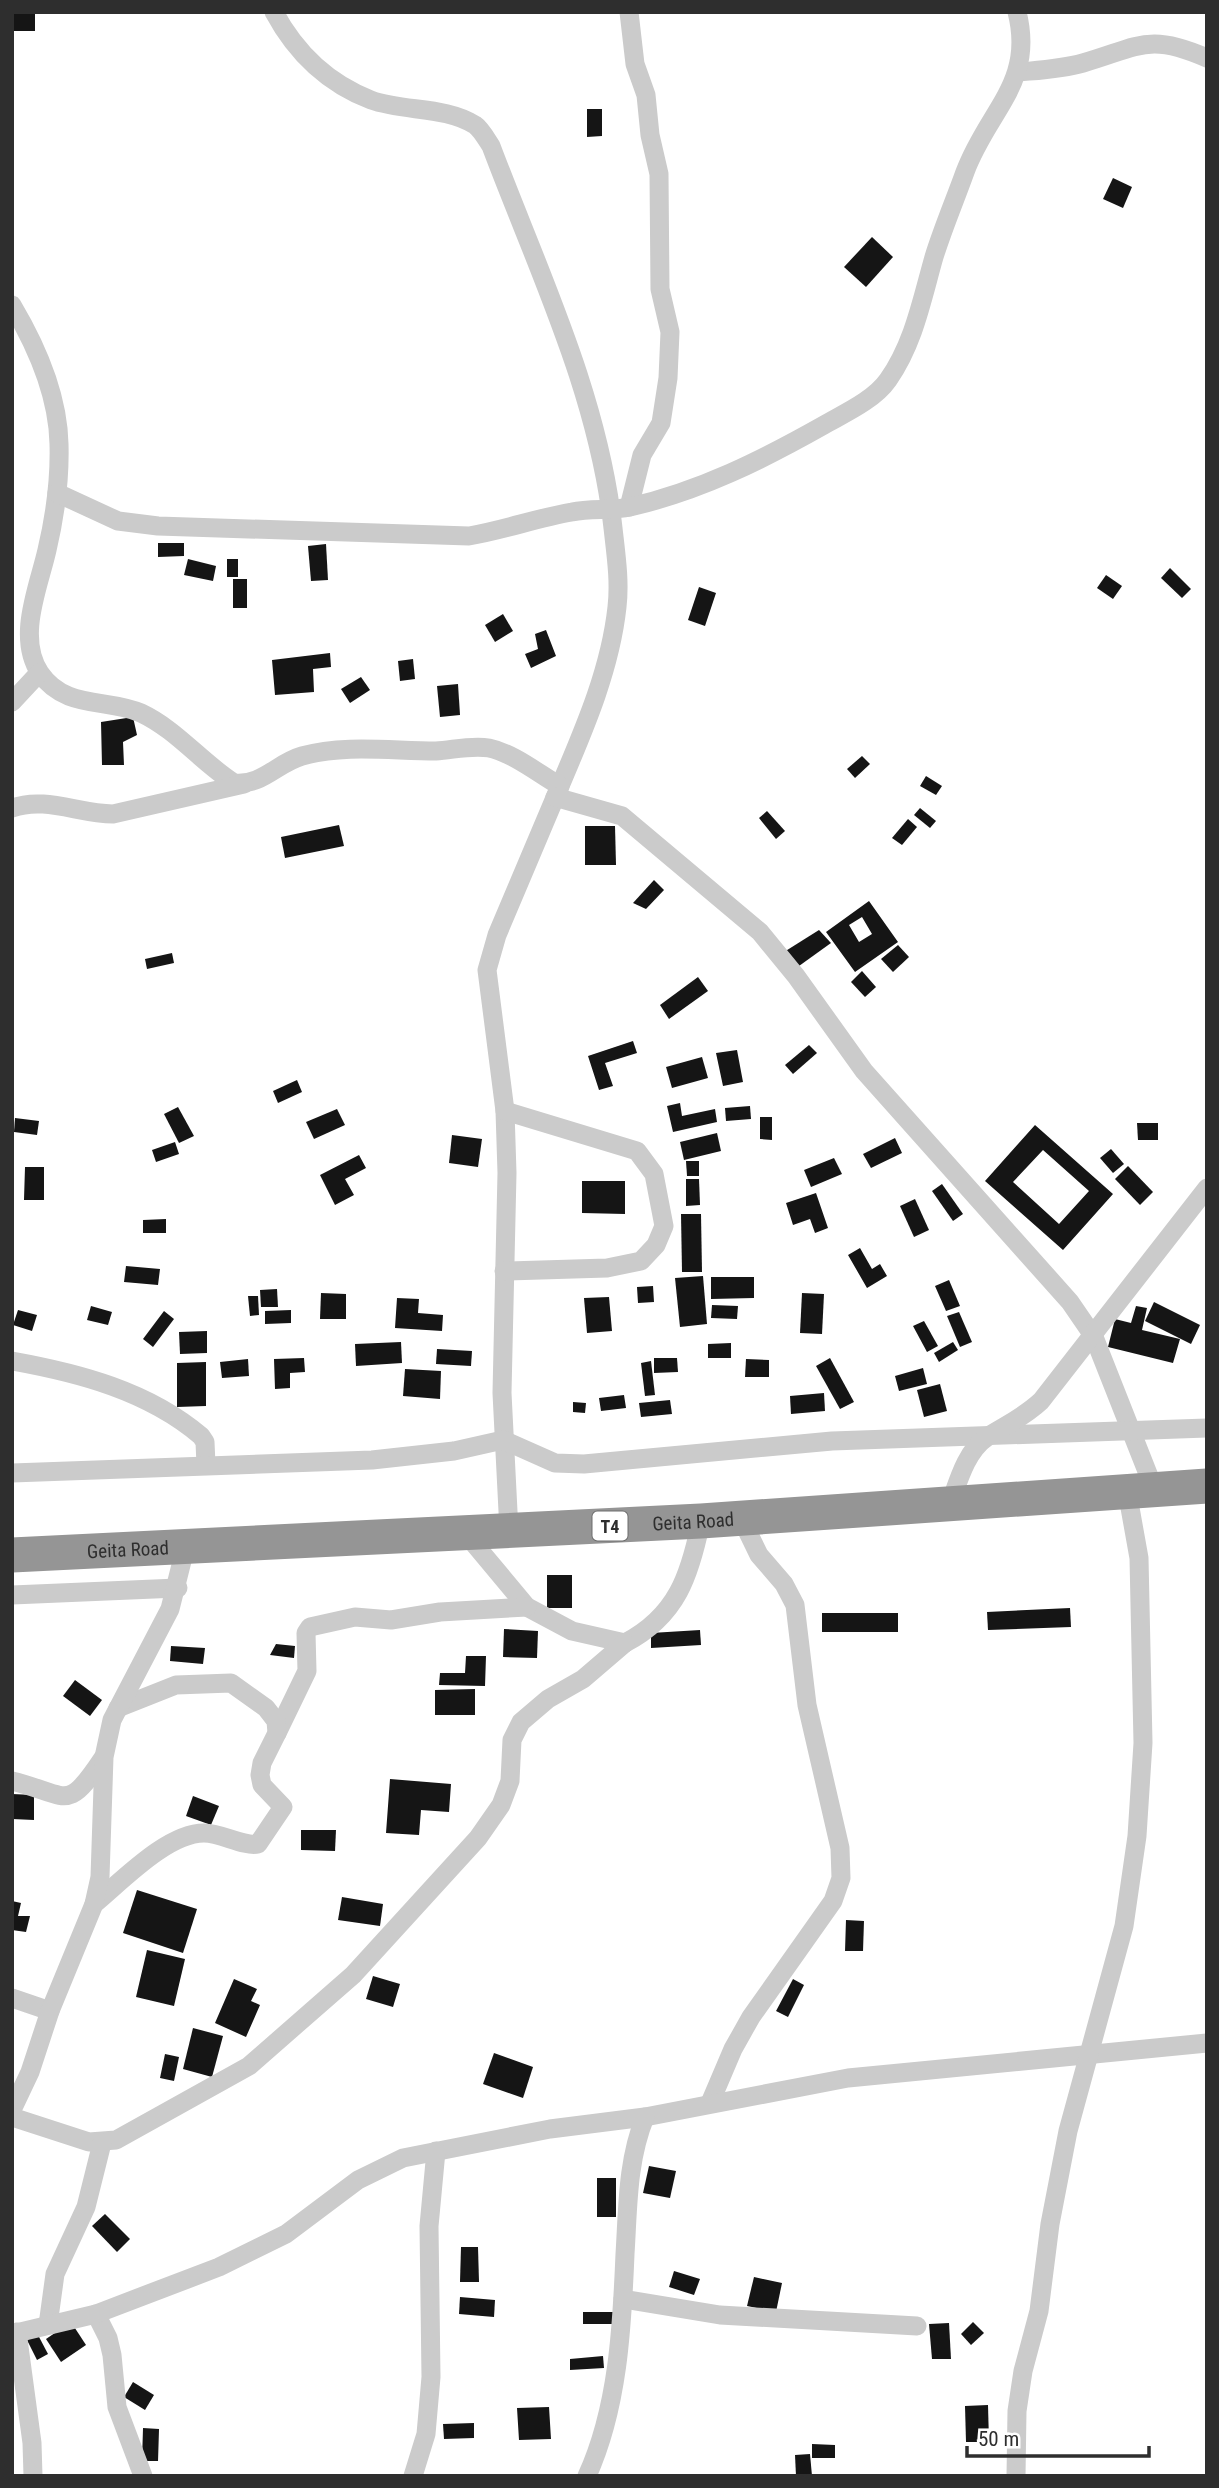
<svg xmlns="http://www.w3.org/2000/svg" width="1219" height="2488" font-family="'Roboto Condensed',sans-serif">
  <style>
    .building { fill: #151515; fill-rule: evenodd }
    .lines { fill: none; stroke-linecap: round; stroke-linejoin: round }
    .street { stroke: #cbcbcb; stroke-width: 19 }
    .highway { stroke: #959595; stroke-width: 35 }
    .labels { text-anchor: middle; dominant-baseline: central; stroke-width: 7; stroke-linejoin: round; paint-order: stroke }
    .shield { fill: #fff; stroke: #6d6d6d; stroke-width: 2 }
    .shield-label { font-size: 18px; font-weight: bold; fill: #2e2e2e }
    .street-label { font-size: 19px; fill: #2e2e2e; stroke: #fff }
  </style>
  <rect width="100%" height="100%" fill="#fff"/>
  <g class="building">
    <rect x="12" y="12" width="23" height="19"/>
    <polygon points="587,109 602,109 602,136 587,137"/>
    <polygon points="1113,178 1132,187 1123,208 1103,199"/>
    <polygon points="872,237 893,257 866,287 844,267"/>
    <polygon points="158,543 184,543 184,556 158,557"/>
    <polygon points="326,544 328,580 311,581 308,546"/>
    <polygon points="188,559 216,566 213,581 184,575"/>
    <rect x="227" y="559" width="11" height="18"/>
    <polygon points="1170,568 1191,589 1182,598 1161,578"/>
    <polygon points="1106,575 1122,586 1113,599 1097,588"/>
    <rect x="233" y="579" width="14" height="29"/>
    <polygon points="699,587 716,593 705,626 688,620"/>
    <polygon points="503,614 513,631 495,642 485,625"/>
    <polygon points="546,630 556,656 531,668 525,654 538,649 535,634"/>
    <polygon points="330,653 331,667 313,669 314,692 275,695 272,660"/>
    <polygon points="413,659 415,679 400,681 398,661"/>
    <polygon points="361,677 370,690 350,703 341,689"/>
    <polygon points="458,684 460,715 440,717 437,686"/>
    <polygon points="133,717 137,735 123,742 124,765 102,765 101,722"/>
    <polygon points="862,756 870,764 855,778 847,769"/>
    <polygon points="926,776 942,786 936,795 920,786"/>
    <polygon points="920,808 936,821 930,828 914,815"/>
    <polygon points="767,811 785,831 776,839 759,818"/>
    <polygon points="908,819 917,827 902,845 892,838"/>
    <polygon points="339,825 344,846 285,858 281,837"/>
    <polygon points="585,826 615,826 616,865 585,865"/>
    <polygon points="654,880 664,890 646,909 633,903"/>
    <path d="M869 901 898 942 855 972 826 932ZM862 917 872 934 859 942 849 925Z"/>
    <polygon points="819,930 831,943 799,966 784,952"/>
    <polygon points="898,945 909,957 893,972 881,959"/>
    <polygon points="172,953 174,963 147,969 145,959"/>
    <polygon points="862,971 876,987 865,997 851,982"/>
    <polygon points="698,977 708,991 669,1019 660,1005"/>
    <polygon points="633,1041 637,1053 605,1063 613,1086 599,1090 588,1056"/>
    <polygon points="809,1045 817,1053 793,1074 785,1065"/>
    <polygon points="737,1050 743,1082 723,1086 716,1053"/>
    <polygon points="702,1057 708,1078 672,1088 666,1067"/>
    <polygon points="297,1080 302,1092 278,1103 273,1091"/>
    <polygon points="680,1103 682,1116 715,1109 717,1122 673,1132 667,1106"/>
    <polygon points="750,1106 751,1119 726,1121 725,1108"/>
    <polygon points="178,1107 194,1136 179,1143 164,1114"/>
    <polygon points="337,1109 345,1125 314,1139 306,1122"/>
    <polygon points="760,1117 772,1117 772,1140 760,1139"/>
    <polygon points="15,1118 39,1121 37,1135 14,1132"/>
    <polygon points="1137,1123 1158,1123 1158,1140 1138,1140"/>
    <path d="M1035 1125 1113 1194 1063 1250 985 1181ZM1043 1150 1089 1191 1059 1224 1013 1182Z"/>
    <polygon points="717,1133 721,1151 684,1160 680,1142"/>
    <polygon points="452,1135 482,1139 478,1167 449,1163"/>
    <polygon points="895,1138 902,1153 871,1168 863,1154"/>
    <polygon points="175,1142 179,1154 156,1162 152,1150"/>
    <polygon points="1111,1149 1124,1164 1113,1173 1100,1158"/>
    <polygon points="359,1155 366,1168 345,1179 354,1195 335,1205 320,1175"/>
    <polygon points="834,1158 842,1174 811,1187 804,1170"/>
    <polygon points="686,1161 699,1161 699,1176 687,1176"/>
    <polygon points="1128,1166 1153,1192 1140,1205 1115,1179"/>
    <polygon points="25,1167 44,1167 44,1200 24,1200"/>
    <polygon points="686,1179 699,1179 700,1205 686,1206"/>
    <polygon points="582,1181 625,1181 625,1214 582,1213"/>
    <polygon points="942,1184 963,1214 953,1221 932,1191"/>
    <polygon points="816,1193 828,1228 815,1233 810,1219 793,1225 786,1203"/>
    <polygon points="915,1199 929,1230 914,1237 900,1206"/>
    <polygon points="681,1214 701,1214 702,1272 682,1272"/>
    <polygon points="166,1219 166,1233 143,1233 143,1220"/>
    <polygon points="860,1248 872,1269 880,1264 887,1276 867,1288 848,1255"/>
    <polygon points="126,1266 160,1269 158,1285 124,1282"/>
    <polygon points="703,1276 707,1324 680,1327 675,1278"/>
    <polygon points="711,1277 754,1277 754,1298 711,1299"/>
    <polygon points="949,1280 960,1306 946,1311 935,1286"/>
    <polygon points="653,1286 654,1302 638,1303 637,1287"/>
    <polygon points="277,1289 278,1307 261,1307 260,1290"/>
    <polygon points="321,1293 346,1294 346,1319 320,1319"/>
    <polygon points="802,1293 824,1294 822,1334 800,1333"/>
    <polygon points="248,1296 258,1296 259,1315 250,1316"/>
    <polygon points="609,1297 612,1331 587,1333 584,1298"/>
    <polygon points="397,1298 419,1299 418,1313 443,1315 442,1331 395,1328"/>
    <polygon points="1154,1302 1200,1325 1191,1344 1145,1321"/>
    <polygon points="712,1305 738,1306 737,1319 711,1318"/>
    <polygon points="91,1306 112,1312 108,1325 87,1320"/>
    <polygon points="1136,1306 1147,1308 1142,1330 1180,1339 1173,1363 1108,1347 1115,1319 1131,1323"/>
    <polygon points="18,1310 37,1315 32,1331 13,1325"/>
    <polygon points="291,1310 291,1323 265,1324 265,1311"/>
    <polygon points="164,1311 174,1319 153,1347 143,1339"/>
    <polygon points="959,1312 972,1342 960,1347 947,1316"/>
    <polygon points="924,1321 938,1346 927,1352 913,1326"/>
    <polygon points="207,1331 207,1353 180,1354 179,1332"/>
    <polygon points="401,1342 402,1363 356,1366 355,1344"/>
    <polygon points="953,1342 958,1350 939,1362 934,1353"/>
    <polygon points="731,1343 731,1358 708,1358 708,1344"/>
    <polygon points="437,1349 472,1351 471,1366 436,1364"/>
    <polygon points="304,1358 305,1372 290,1373 290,1388 275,1389 274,1359"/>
    <polygon points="654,1358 677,1358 678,1372 654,1373"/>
    <polygon points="830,1358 854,1402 840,1409 816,1366"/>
    <polygon points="248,1359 249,1376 222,1378 220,1362"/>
    <polygon points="746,1359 769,1360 769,1377 745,1377"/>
    <polygon points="651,1361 655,1395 645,1396 641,1363"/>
    <polygon points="206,1362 206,1406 177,1407 177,1363"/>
    <polygon points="923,1368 927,1384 899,1391 895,1376"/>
    <polygon points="405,1369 441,1371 440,1399 403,1396"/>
    <polygon points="940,1384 947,1411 924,1417 917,1390"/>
    <polygon points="824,1393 825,1411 791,1414 790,1396"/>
    <polygon points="624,1395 626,1408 601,1411 599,1398"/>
    <polygon points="670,1400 672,1414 641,1417 639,1403"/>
    <polygon points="573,1402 586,1403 585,1413 573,1412"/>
    <rect x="547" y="1575" width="25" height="33"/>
    <polygon points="1070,1608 1071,1627 988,1630 987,1612"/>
    <rect x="822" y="1613" width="76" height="19"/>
    <polygon points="504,1629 538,1631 537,1658 503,1657"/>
    <polygon points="700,1630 701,1645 651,1648 651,1633"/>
    <polygon points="276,1644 295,1646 294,1658 270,1655"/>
    <polygon points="171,1646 205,1648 203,1664 170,1661"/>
    <polygon points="466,1656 486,1656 485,1686 439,1685 440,1673 465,1673"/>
    <polygon points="75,1680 102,1700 90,1716 63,1696"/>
    <polygon points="475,1689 475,1715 435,1715 435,1690"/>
    <polygon points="390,1779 451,1784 449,1812 421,1810 419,1835 386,1833"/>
    <polygon points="12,1794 34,1795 34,1820 12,1819"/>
    <polygon points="193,1796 219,1806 211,1825 186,1816"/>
    <polygon points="301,1830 336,1830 335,1851 301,1850"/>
    <polygon points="137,1890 197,1909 183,1953 123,1933"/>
    <polygon points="342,1897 383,1904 380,1926 338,1920"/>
    <polygon points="12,1901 21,1903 18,1916 30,1916 26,1932 12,1930"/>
    <polygon points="846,1920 864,1921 863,1951 845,1951"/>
    <polygon points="147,1950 185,1959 174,2006 136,1997"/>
    <polygon points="373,1976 400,1984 393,2007 366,1999"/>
    <polygon points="234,1979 257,1989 251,2001 260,2005 246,2037 215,2023"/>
    <polygon points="793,1979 804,1985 788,2017 776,2011"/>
    <polygon points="193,2028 223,2036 212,2077 183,2069"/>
    <polygon points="494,2053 533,2067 523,2098 483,2084"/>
    <polygon points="165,2054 179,2057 174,2081 160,2078"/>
    <polygon points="649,2166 676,2171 670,2198 643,2193"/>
    <rect x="597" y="2178" width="19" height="39"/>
    <polygon points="105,2214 130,2239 117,2252 92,2226"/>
    <polygon points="461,2247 478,2247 479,2282 460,2282"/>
    <polygon points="674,2271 700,2279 694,2295 669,2287"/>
    <polygon points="754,2277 782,2283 776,2312 747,2306"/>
    <polygon points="460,2297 495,2300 494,2317 459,2314"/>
    <rect x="583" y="2312" width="31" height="12"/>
    <polygon points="71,2322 86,2345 61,2362 46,2339"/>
    <polygon points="973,2322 984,2333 971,2345 961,2334"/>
    <polygon points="949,2323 951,2359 932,2359 929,2324"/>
    <polygon points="38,2335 48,2354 37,2360 27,2340"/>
    <polygon points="603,2356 604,2368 570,2370 570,2359"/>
    <polygon points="133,2382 154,2395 145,2410 124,2397"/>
    <polygon points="988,2405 989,2442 966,2442 965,2406"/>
    <polygon points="549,2407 551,2439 519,2440 517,2408"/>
    <polygon points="474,2423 474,2438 444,2439 443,2424"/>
    <polygon points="143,2428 159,2429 158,2461 142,2461"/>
    <polygon points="812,2444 835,2445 835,2458 812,2458"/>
    <polygon points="810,2454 812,2476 796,2476 795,2455"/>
  </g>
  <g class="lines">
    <g class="street">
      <path d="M274 12C296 53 327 83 371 100 404 112 445 106 475 125 481 129 487 140 491 146 538 271 598 393 613 528 616 555 620 581 617 607 610 672 582 734 557 793 537 840 517 888 497 935L487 970 505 1111 507 1173 502 1393 509 1531"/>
      <polyline points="629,12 635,64 646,95 650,135 659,174 660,289 670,332 668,378 661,423 642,455 629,507"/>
      <path d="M1019 72C1041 70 1062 69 1083 63 1139 47 1148 32 1207 58"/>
      <path d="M12 305C37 347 58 395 59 444 60 479 55 516 47 550 39 586 16 637 40 673 65 710 108 698 141 713 177 730 201 762 234 783 262 786 277 763 302 756 345 744 391 751 436 751 453 750 471 745 489 748 513 753 539 774 560 786"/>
      <path d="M57 493 118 521 158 526 469 536C504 530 537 518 572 512 591 508 611 511 630 507 700 491 762 460 824 425 845 413 874 400 888 380 914 343 922 299 934 257 943 228 955 200 965 172 988 110 1035 83 1017 12"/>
      <polyline points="12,702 39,673"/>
      <polyline points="555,797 622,816 760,932 796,976 864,1071 1070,1302 1094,1337 1154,1489"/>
      <path d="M12 808C45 796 79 814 113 814L244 784"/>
      <polyline points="504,1271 607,1268 641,1261 656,1245 664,1226 654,1174 637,1151 505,1111"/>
      <path d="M12 1361C79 1373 148 1391 201 1436L205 1442 206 1465"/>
      <polyline points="12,1473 372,1460 454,1451 503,1440 555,1463 584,1464 832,1441 1207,1428"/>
      <path d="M950 1504C958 1482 966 1451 987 1437 1006 1425 1024 1417 1041 1401L1207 1188"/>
      <path d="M466 1534 527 1607 572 1631 625 1643C677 1616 690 1575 701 1521"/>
      <polyline points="12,1595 178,1588"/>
      <polyline points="277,1733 307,1671 306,1633 310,1627 355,1617 391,1620 440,1612 527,1607"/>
      <path d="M12 1781C69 1795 66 1814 103 1758"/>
      <path d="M94 1904C122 1881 167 1833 204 1833 221 1833 244 1847 258 1844L283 1807 262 1785 260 1775 262 1763 277 1733 276 1721 266 1708 231 1683 176 1685 118 1708"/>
      <polyline points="12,1998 50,2011"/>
      <polyline points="710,2103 733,2049 751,2017 833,1901 841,1878 840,1848 807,1705 795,1605 784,1584 759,1555 741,1518"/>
      <polyline points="12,2110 30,2072 50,2011 94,1904 100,1877 104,1757 112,1720 170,1609 185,1549"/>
      <polyline points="12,2117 89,2142 116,2140 249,2066 353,1975 478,1838 501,1805 510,1781 512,1740 521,1722 548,1699 583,1679 625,1643"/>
      <polyline points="623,2299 720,2315 917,2326"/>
      <polyline points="96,2314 108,2338 112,2355 117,2407 143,2476"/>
      <polyline points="48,2325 55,2274 86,2207 102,2143"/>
      <polyline points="17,2332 32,2443 33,2476"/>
      <polyline points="12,2334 96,2314 219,2267 286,2234 358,2180 403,2158 550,2129 645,2117 848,2078 1207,2043"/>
      <polyline points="413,2476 426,2434 431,2377 429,2226 436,2151"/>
      <path d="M587 2476C618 2408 622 2328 625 2254 628 2208 627 2161 645 2117"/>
      <polyline points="1016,2476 1017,2411 1023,2371 1039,2311 1050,2224 1068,2131 1124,1926 1137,1836 1143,1743 1139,1558 1127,1491"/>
    </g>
    <path class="highway" id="s1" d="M12 1555 701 1521 1207 1486"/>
  </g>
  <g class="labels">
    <rect class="shield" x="592.5" y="1511.5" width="35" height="29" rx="5"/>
    <g class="shield-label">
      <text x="610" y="1526">T4</text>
    </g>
    <g class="street-label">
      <text stroke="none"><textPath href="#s1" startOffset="682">Geita Road</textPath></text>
      <text stroke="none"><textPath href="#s1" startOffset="116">Geita Road</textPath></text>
    </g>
  </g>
  <rect width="1219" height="2488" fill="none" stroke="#2e2e2e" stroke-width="28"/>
  <path d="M967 2446v10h182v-10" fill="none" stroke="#2e2e2e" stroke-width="3.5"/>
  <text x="978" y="2446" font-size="21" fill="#2e2e2e" stroke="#ffffff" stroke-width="5" paint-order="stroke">50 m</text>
</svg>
